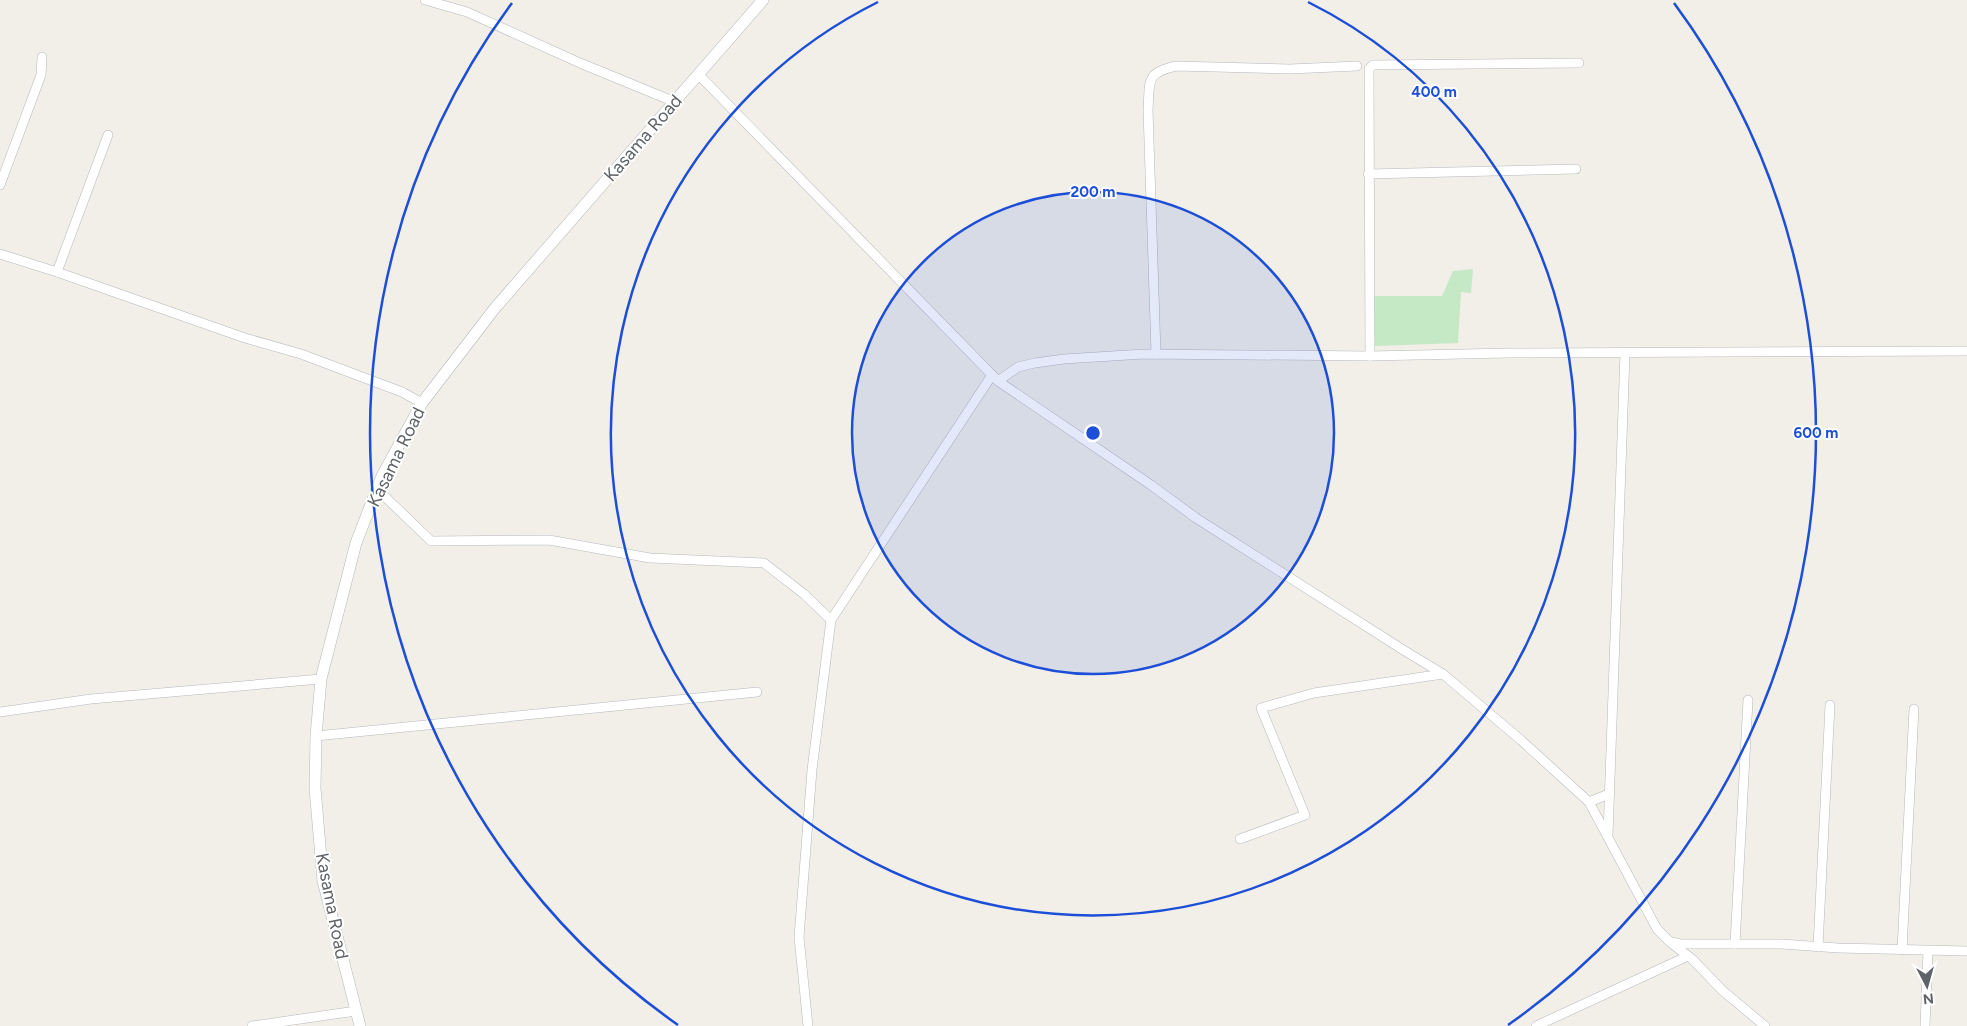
<svg xmlns="http://www.w3.org/2000/svg" width="1967" height="1026" font-family="Figtree,sans-serif">
  <style>
    .green { fill: #c5e8c5 }
    .lines { fill: none; stroke-linecap: round; stroke-linejoin: round }
    .minor-casing { stroke: #b5b8bc; stroke-width: 10 }
    .tertiary-casing { stroke: #b5b8bc; stroke-width: 12 }
    .minor { stroke: #fff; stroke-width: 9 }
    .tertiary { stroke: #fff; stroke-width: 11 }
    .ring { fill: none; stroke: #1d4ed8; stroke-width: 2.5 }
    .labels { text-anchor: middle; dominant-baseline: central; stroke-width: 4; stroke-linejoin: round; paint-order: stroke }
    .street-label { font-size: 18px; fill: #5f6368; stroke: #fff }
    .centre { fill: #1d4ed8; stroke: #fff; stroke-width: 2.5 }
    .ring-label { font-size: 15px; text-anchor: middle; font-weight: bold; fill: #1d4ed8; stroke: #fff; stroke-width: 4; stroke-linejoin: round; paint-order: stroke }
  </style>
  <rect width="100%" height="100%" fill="#f1efe8"/>
  <polygon class="green" points="1473,269 1471,293 1461,292 1458,343 1375,346 1373,296 1442,296 1453,271"/>
  <g class="lines">
    <defs>
      <g id="minor">
        <polyline points="425,0 467,12 580,63 675,102"/>
        <polyline points="698,74 998,381 1151,485 1196,518 1405,651 1443,674 1522,741 1589,802 1657,929 1669,941 1681,944 1782,944 1838,948 1967,951"/>
        <polyline points="1368,174 1576,169"/>
        <polyline points="0,185 41,75 42,57"/>
        <polyline points="0,254 57,272 245,338 301,354 402,392 422,403"/>
        <polyline points="57,272 108,135"/>
        <path d="M1156 354 1148 110C1150 81 1145 73 1176 66L1290 69 1357 66"/>
        <polyline points="1370,356 1369,69 1373,65 1579,63"/>
        <polyline points="998,381 1018,367 1035,363 1064,359 1144,354 1370,356 1509,353 1967,351"/>
        <polyline points="377,489 431,541 549,540 650,558 764,563 804,594 831,620 812,770 799,937 808,1026"/>
        <polyline points="831,620 992,375"/>
        <polyline points="0,712 91,699 321,679"/>
        <polyline points="316,736 757,692"/>
        <polyline points="1589,802 1609,794"/>
        <polyline points="1608,835 1625,353"/>
        <polyline points="1240,839 1305,815 1261,708 1314,693 1443,674"/>
        <polyline points="1671,943 1692,959 1723,991 1765,1026"/>
        <polyline points="1735,944 1748,700"/>
        <polyline points="1818,947 1830,705"/>
        <polyline points="1902,950 1914,709"/>
        <polyline points="252,1026 356,1011"/>
        <polyline points="1536,1026 1688,956"/>
        <polyline points="1925,1026 1928,951"/>
      </g>
      <polyline id="tertiary" points="360,1026 323,881 315,788 316,736 321,679 356,543 382,476 422,403 495,308 763,0"/>
    </defs>
    <use href="#minor" class="minor-casing"/>
    <use href="#tertiary" class="tertiary-casing"/>
    <use href="#minor" class="minor"/>
    <use href="#tertiary" class="tertiary"/>
  </g>
  <circle cx="1093" cy="433" r="241" fill="#1d4ed8" fill-opacity=".12"/>
  <g class="ring">
    <circle cx="1093" cy="433" r="241"/>
    <path d="M1308 2A482 482 0 1 1 878 2"/>
    <path d="M678 1025A723 723 0 0 1 512 3M1674 3A723 723 0 0 1 1508 1025"/>
  </g>
  <g class="labels">
    <g class="street-label">
      <text transform="translate(643 138) rotate(-49)">Kasama Road</text>
      <text transform="translate(396 457) rotate(-64)">Kasama Road</text>
      <text transform="translate(332 906) rotate(79)">Kasama Road</text>
    </g>
  </g>
  <circle cx="1093" cy="433" r="8" class="centre"/>
  <g class="ring-label">
    <text x="1434" y="97">400 m</text>
    <text x="1093" y="197">200 m</text>
    <text x="1816" y="438">600 m</text>
  </g>
  <g transform="translate(1927 986) rotate(174)" stroke="#ffffff" stroke-width="4" paint-order="stroke">
  <path d="M0-4L9 19L0 12L-9 19Z" fill="#5f6368"/>
  <text y="-8" font-size="14" font-weight="bold" text-anchor="middle" fill="#5f6368">N</text>
  </g>
</svg>
